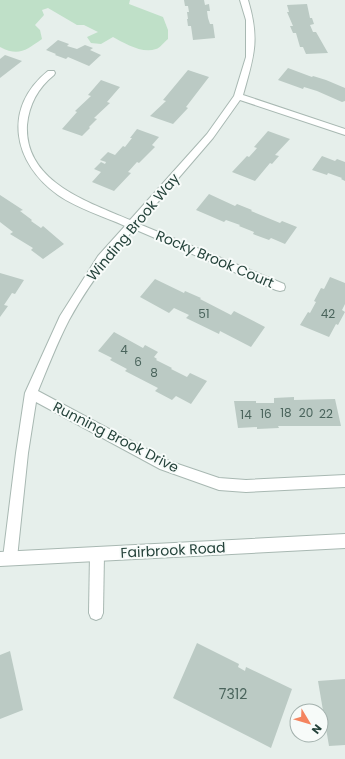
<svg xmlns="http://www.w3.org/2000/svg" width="345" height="759" font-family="Poppins,sans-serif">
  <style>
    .green { fill: #bfe0c8 }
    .building { fill: #bbcac4 }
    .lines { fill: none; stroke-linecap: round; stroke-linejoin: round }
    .service-casing { stroke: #a8b8b2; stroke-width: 2 }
    .minor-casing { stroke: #a8b8b2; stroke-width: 2 }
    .tertiary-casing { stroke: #a8b8b2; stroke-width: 2 }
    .service { fill: #fff; fill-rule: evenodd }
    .minor { fill: #fff; fill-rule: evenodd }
    .tertiary { fill: #fff; fill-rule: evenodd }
    .labels { text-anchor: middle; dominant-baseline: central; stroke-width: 4; stroke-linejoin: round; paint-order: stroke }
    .number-label { font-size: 12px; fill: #4a645c }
    .street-label { font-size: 14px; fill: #24423a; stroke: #f7fbf9 }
    .near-number-label { font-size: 14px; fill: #4a645c }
  </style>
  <rect width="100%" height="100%" fill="#e6efeb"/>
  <path class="green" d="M0 0H130L129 4 163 17 168 30V39C164 42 160 48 156 49 142 54 124 43 113 37L101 44 91 43 87 37 98 32 84 25H77L48 8 42 10 44 15 35 25 40 30 42 39C26 50 19 57 0 47Z"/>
  <g class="building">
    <polygon points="184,0 204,0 205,5 209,4 210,11 207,11 208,18 210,24 213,24 215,38 193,40 191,26 188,26 187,19 188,19 187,12 189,12 188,6 185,6"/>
    <polygon points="307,4 310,18 312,18 314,24 310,25 313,32 316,32 328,53 306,54 303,47 300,47 296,33 293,33 290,26 293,26 287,12 289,12 287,5"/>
    <polygon points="58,40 69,44 67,46 77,49 85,45 93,48 90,50 101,55 89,66 68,57 66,59 55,55 56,54 46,50"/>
    <polygon points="5,55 22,61 0,78 0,59"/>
    <polygon points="288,68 312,77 313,76 326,80 345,88 345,101 342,102 317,91 304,87 303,89 278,80"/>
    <polygon points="188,70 209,77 186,107 188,108 173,124 150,116 166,101 163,100"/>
    <polygon points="101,80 120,87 107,102 110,103 94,118 97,119 89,127 90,128 82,136 62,129 77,112 75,111 91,96 88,95"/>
    <polygon points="137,129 159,137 152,145 155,147 139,163 137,162 128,172 131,173 114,191 92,182 101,172 94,169 101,162 105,164 106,162 100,160 108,152 115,155 123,146 125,147 132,138 130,138"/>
    <polygon points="268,131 290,139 275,155 279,156 272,164 270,163 255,181 232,172 247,156 249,157 257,148 254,147"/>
    <polygon points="322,156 335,161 337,159 345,162 345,181 341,179 342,178 328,173 327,175 312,170"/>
    <polygon points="209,194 235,206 237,204 252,210 251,211 280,223 282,221 297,227 285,244 271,238 269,240 253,234 254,232 239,226 240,225 226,220 224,222 196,210"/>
    <polygon points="0,195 23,210 20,211 32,220 31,221 41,228 43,226 64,244 43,259 31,250 33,248 10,234 13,232 0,222"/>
    <polygon points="0,273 24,280 15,294 12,293 4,305 8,306 0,317"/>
    <polygon points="330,277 345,283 345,304 342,310 345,312 338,325 336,324 329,337 300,325 308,312 310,313 316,302 314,301 321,288 324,289"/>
    <polygon points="155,279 184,293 185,291 201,298 200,299 231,315 234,311 265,327 251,347 220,331 219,334 186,318 189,315 174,308 169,313 140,297"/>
    <polygon points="114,332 143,348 145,345 158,352 154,357 157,359 156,360 172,368 171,369 187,377 190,373 207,381 191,404 176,396 172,400 155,391 158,388 125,371 127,369 110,360 112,358 98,351"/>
    <polygon points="294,397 294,400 335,399 341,426 278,426 279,428 257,429 257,427 238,428 234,401 256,401 256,403 274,403 274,398"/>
    <polygon points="197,643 239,664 238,667 245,671 246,667 292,689 271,748 173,698"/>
    <polygon points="10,651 23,710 0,719 0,655"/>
    <polygon points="345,679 345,745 329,746 318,681"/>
  </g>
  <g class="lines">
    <defs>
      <polygon id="service" points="97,547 102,549 104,554 103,613 101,618 96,620 91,618 89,613 90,554 92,549"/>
      <path id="minor" d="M240 0H248C260 40 254 56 243 95L345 129V135L240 100 213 138 139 224 284 284 285 287 284 290 280 291 276 290 134 229C109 258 87 287 69 320 57 343 48 367 38 391L169 461 219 478 246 480 345 475V487L246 492 219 490 160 469 36 402 28 453 17 558 15 563 10 565 5 563 3 558 16 453 25 393 60 316 98 256 125 226C103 216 78 209 58 195 13 163 2 108 48 71H54L55 73 54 75C38 88 29 104 27 125 24 182 88 202 130 220L207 134 234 96 246 57V20Z"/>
      <polygon id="tertiary" points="345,534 345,548 0,566 0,552"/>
    </defs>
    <use href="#service" class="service-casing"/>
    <use href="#minor" class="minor-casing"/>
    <use href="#tertiary" class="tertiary-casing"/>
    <use href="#service" class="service"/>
    <use href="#minor" class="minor"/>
    <use href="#tertiary" class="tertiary"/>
  </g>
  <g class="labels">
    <g class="number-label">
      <text x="204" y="313">51</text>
      <text x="328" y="313">42</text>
      <text x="124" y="349">4</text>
      <text x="138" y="361">6</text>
      <text x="154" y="372">8</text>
      <text x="286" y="412">18</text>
      <text x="306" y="412">20</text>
      <text x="266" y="413">16</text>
      <text x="326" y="413">22</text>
      <text x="246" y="414">14</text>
    </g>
    <g class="street-label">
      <text transform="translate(133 227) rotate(-50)">Winding Brook Way</text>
      <text transform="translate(215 259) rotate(23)">Rocky Brook Court</text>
      <text transform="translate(116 437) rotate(27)">Running Brook Drive</text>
      <text transform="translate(173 550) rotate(-3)">Fairbrook Road</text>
    </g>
    <g class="near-number-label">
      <text x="233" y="694">7312</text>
    </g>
  </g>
  <g transform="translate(309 723) rotate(128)"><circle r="19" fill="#f7fbf9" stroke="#a3b1ad"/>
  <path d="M0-3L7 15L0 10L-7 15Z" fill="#f4845f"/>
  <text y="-6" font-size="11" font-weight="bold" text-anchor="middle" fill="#24423a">N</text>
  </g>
</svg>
